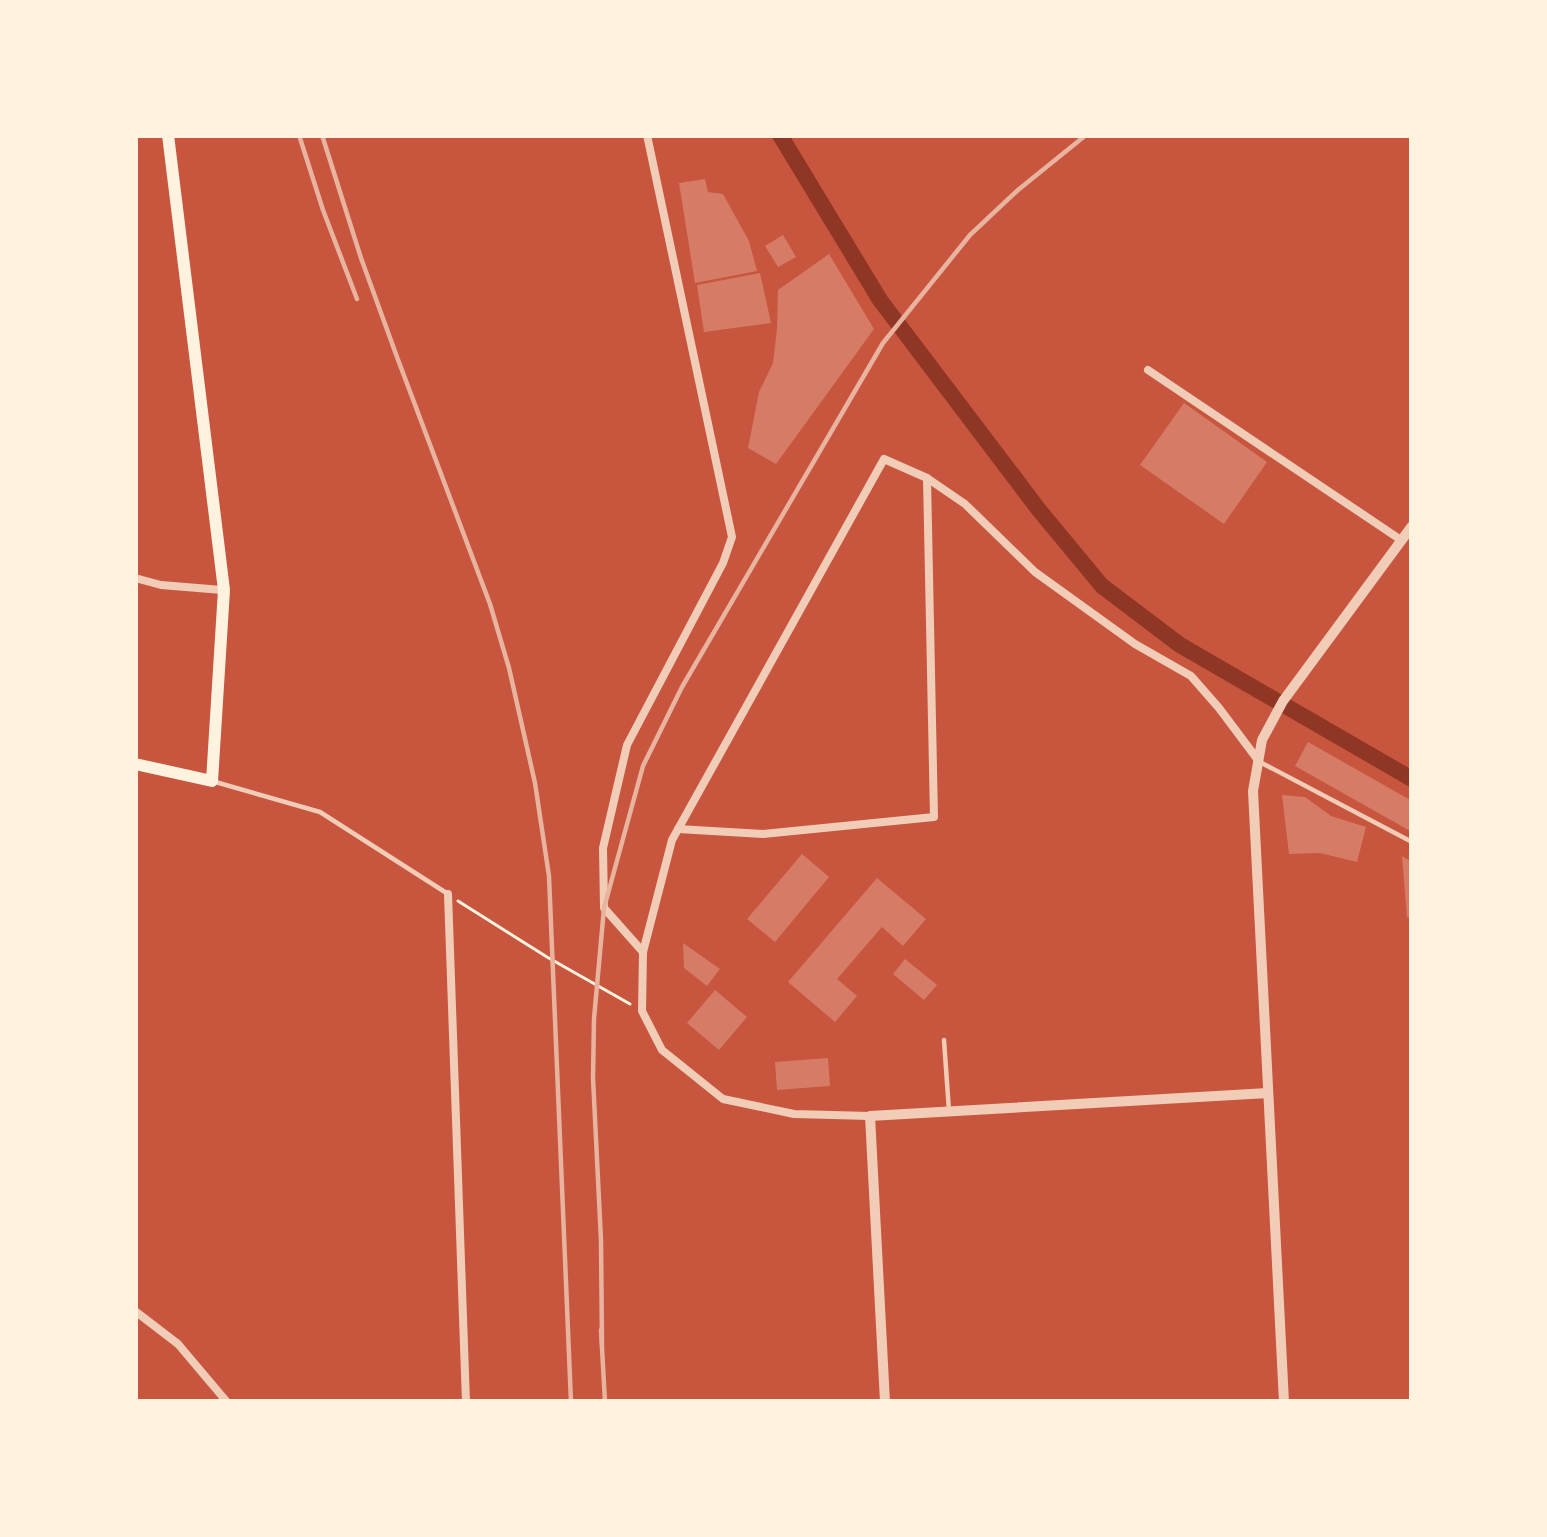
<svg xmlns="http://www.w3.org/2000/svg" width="1547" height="1537" font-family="Montserrat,sans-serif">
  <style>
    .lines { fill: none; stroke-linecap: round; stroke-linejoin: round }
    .canal { stroke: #8f3625; stroke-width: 16 }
    .building { fill: #d67c66 }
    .path { stroke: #fff3e0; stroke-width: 3 }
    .service { stroke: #f1ccb7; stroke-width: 4.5 }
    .minor { stroke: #f1ccb7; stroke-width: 8 }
    .tertiary { stroke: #f1ccb7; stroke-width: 10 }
    .secondary { stroke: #fff3e0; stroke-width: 12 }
    .rail { stroke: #e9b49f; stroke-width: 4.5 }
  </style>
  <rect width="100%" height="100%" fill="#c8553d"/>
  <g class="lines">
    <polyline class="canal" points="780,135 880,300 1039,510 1102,586 1180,645 1412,779"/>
  </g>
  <g class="building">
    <polygon points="705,179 708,192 723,194 749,241 757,271 695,283 679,183"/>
    <polygon points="783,235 796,257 778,267 765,246"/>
    <polygon points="829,254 874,329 776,464 748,448 759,392 773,363 777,329 778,290"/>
    <polygon points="760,273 771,323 704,332 697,285"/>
    <polygon points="1184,403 1267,462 1224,524 1140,465"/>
    <polygon points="1308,742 1412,801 1412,832 1295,766"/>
    <polygon points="1282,795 1305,797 1331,816 1366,827 1357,862 1320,853 1289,854"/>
    <polygon points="802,854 829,877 775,942 747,919"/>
    <polygon points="1402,856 1412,862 1412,919 1407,917"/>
    <polygon points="877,878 926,919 903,946 882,927 837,979 857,996 835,1022 788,982"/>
    <polygon points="683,943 720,969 707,986 684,968"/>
    <polygon points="905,959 937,985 924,1000 893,974"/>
    <polygon points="715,990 747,1017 719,1050 687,1023"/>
    <polygon points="828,1058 830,1086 777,1090 775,1062"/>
  </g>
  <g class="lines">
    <polyline class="path" points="458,901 547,957 630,1004"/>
    <g class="service">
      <polyline points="1258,761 1412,842"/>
      <polyline points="212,781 320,812 448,894"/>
      <polyline points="944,1040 949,1111"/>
    </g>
    <g class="minor">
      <polyline points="1148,370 1401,540"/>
      <polyline points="135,578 161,585 222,590"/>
      <polyline points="678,829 763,834 934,817 927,478"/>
      <polyline points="448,894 466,1402"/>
      <polyline points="643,952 604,908 603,848 627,745 723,563 732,537 647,135"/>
      <polyline points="870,1116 794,1114 723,1099 662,1050 642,1011 643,952 672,840 884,459 927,478 965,504 1035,572 1135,644 1191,676 1219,708 1258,760"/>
      <polyline points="135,1311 178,1344 227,1402"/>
    </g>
    <g class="tertiary">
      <polyline points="885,1402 870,1116 1268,1093"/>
      <polyline points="1284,1402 1253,791 1262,740 1283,701 1412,526"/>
    </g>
    <polyline class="secondary" points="135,764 212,781 224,590 168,135"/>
    <g class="rail">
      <polyline points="299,135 323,210 357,299"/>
      <polyline points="322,135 361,258 397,357 490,604 509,668 535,783 549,876 571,1402"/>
      <polyline points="601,1330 605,1402"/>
      <polyline points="602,1345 601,1240 593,1078 594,1019 604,908 643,766 682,687 883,343 970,235 1018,190 1086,135"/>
    </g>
  </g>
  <rect width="1547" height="1537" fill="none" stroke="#fff3e0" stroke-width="276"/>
</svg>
